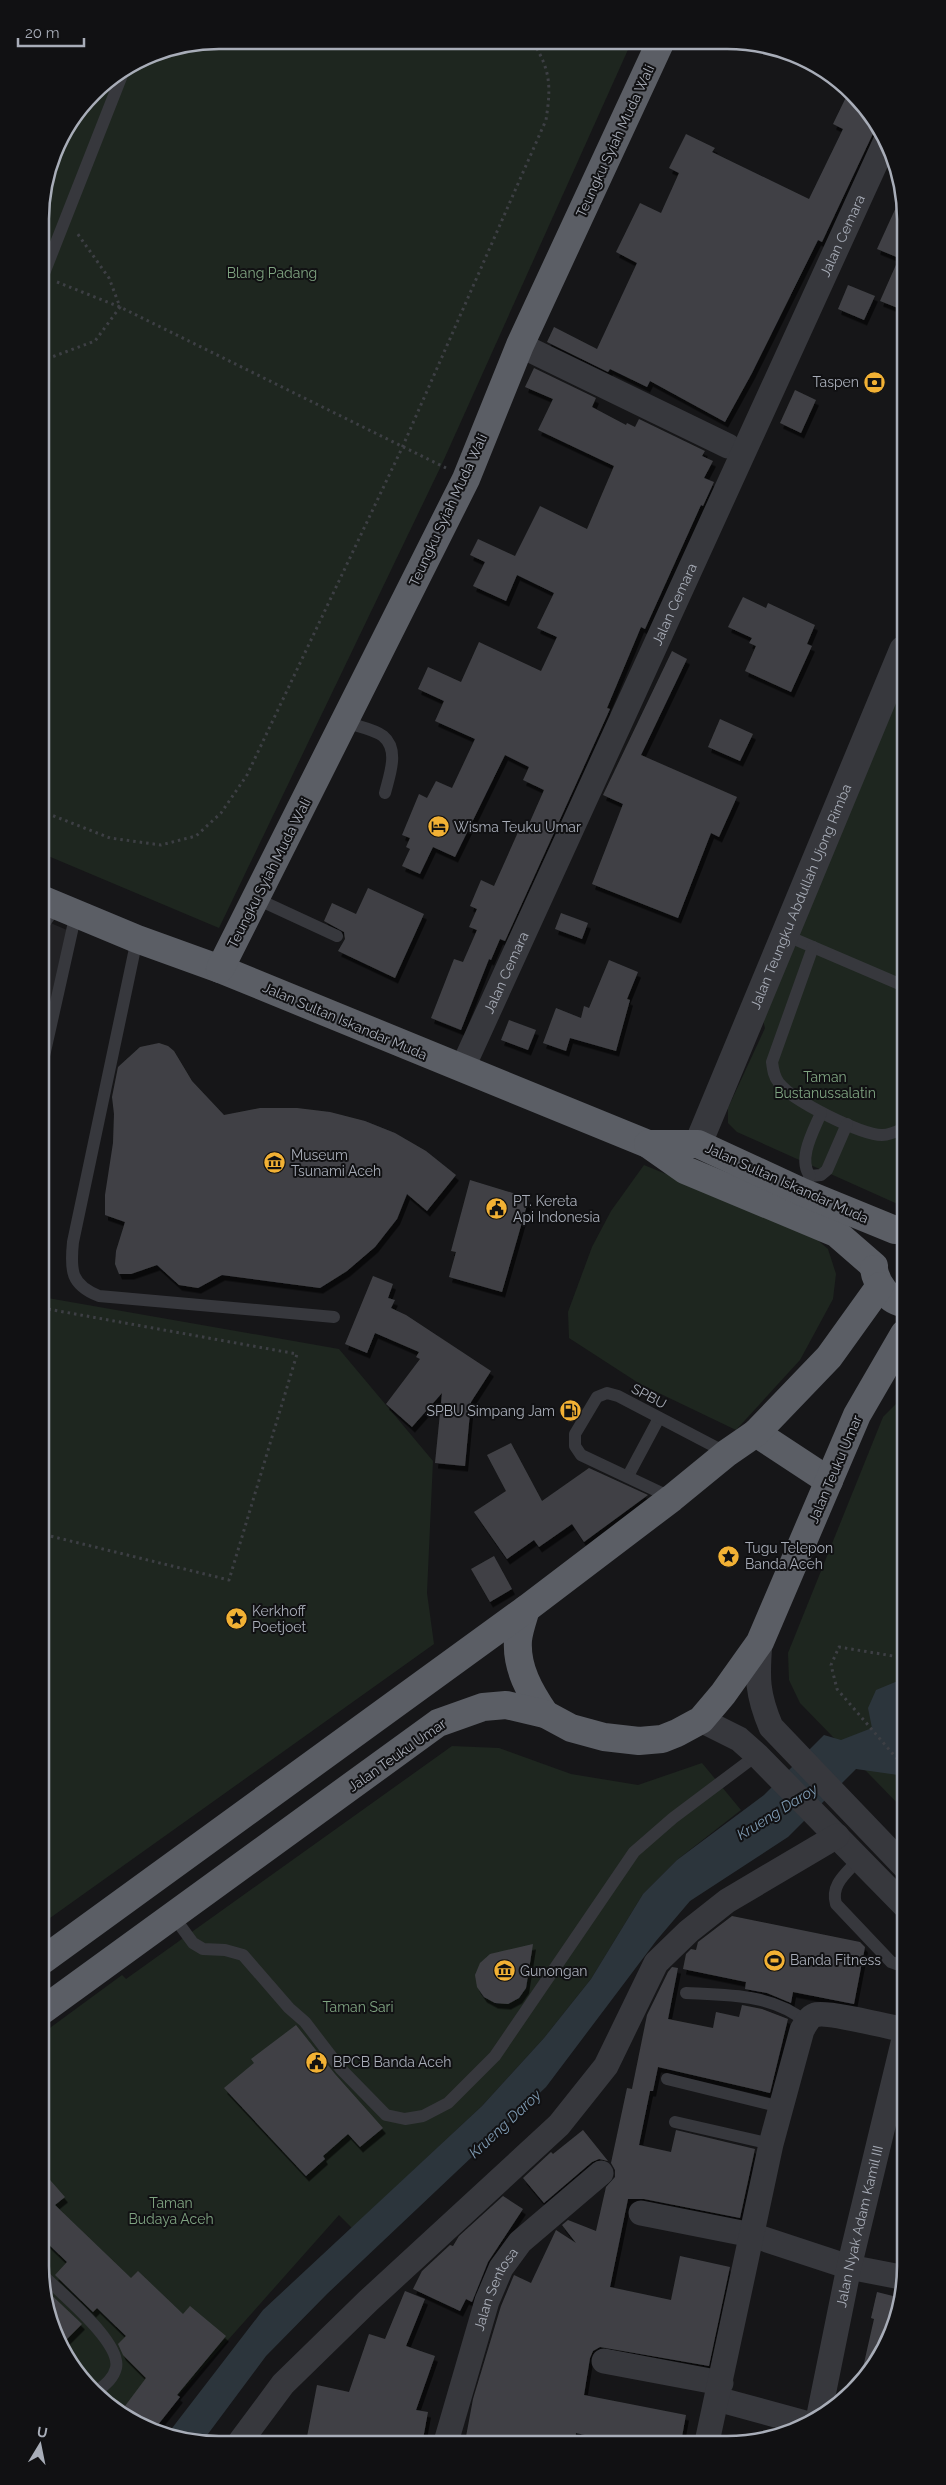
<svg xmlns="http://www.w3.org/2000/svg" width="946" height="2485" font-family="Raleway,sans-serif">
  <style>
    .built { fill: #222225 }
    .green { fill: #1e261f }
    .water { fill: #2c353c }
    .building { fill: #404145; filter: url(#shadow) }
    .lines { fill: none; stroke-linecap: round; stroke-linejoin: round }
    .path { stroke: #3d3f44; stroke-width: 3; stroke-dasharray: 2.5 4; stroke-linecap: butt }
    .service { stroke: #37383d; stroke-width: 12 }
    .minor { stroke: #37383d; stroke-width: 25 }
    .tertiary { stroke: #37383d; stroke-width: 28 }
    .trunk { stroke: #5b5e65; stroke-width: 28 }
    .labels { text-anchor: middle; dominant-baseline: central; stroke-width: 4; stroke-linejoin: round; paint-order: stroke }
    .street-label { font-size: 14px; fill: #a8adb8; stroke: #111113 }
    .park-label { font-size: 14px; fill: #7fa381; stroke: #111113 }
    .poi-label { font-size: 14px; fill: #a8adb8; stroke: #111113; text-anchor: start }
    .water-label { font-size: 15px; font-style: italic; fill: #7f9bb3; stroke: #111113 }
    .rim { fill: none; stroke: #a8adb8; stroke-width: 2.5 }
  </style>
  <defs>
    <filter id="shadow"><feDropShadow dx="3" dy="5.5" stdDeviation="0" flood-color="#0009"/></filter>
  </defs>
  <rect width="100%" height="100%" fill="#161618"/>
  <polygon class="built" points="41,919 74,933 42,1080"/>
  <g class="green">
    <polygon points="218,40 631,43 441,466 219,928 41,853 40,207 59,139 101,84 150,53"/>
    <polygon points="903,667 904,1206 902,1206 737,1132 728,1123 728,1108 765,1028 758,1002"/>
    <polygon points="644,1165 808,1232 828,1249 836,1274 833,1299 800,1360 736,1430 640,1384 569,1338 568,1312 592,1247 611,1211"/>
    <polygon points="42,1297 339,1349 433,1461 427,1593 434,1644 43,1923"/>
    <polygon points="904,1396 905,1811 800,1703 789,1680 788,1653 883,1417"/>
    <polygon points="452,1746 499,1748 571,1774 638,1785 702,1763 741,1810 677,1860 643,1894 591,1979 544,2038 482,2106 352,2228 339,2215 148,2430 139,2426 92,2393 64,2356 43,2302 43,2033 122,1975 126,1979"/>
  </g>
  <polygon class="water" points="905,1678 905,1776 856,1769 788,1837 690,1901 656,1941 546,2087 327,2294 266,2356 202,2442 184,2442 166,2436 263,2310 482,2106 544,2038 591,1979 643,1894 677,1860 764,1795 824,1735 841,1740 872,1728 868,1708 876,1690"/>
  <g class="building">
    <polygon points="850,89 877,125 822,242 818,240 752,373 725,422 650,381 647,387 610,369 608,372 547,342 554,327 597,349 637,263 616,252 640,203 661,213 679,173 669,168 686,134 715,148 712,152 809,199 843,129 833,124"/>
    <polygon points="903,192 903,310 880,301 899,258 877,249"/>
    <polygon points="848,285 875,296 864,320 838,309"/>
    <polygon points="534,368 596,398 592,407 626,425 627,423 635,427 639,419 705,451 702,456 713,461 704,478 714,482 703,506 701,505 645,629 641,627 607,708 610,709 505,941 500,939 491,960 489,959 461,1030 431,1018 454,959 463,962 477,930 469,927 477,909 470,906 481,880 494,886 519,830 525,833 544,790 523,780 529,767 505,755 455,857 433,847 420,874 402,866 410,849 406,847 410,838 402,835 419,794 427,798 436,781 452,788 475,739 435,721 444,701 418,689 428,667 461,682 479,642 541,671 557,637 537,628 554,593 517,575 506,601 473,586 485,562 470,555 478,539 515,556 540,506 587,529 614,466 538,430 553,399 525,387"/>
    <polygon points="795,390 816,400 801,433 780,423"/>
    <polygon points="743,597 766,608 768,603 815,625 807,644 812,646 791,692 745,671 756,646 749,643 752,638 728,627"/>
    <polygon points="672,651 687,659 641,755 737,797 719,837 711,833 678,918 592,884 623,804 603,795"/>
    <polygon points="720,719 753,734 740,761 708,747"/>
    <polygon points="368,888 424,914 395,978 338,951 345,939 344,932 324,921 332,903 356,914"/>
    <polygon points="561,913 588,923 582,939 555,929"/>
    <polygon points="609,960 638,972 627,999 630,1000 616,1051 570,1038 566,1051 543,1043 556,1008 581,1018 584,1006 589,1008"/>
    <polygon points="509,1020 536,1030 528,1050 501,1040"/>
    <polygon points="159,1043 168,1046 174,1051 192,1081 224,1115 260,1108 297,1108 330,1112 365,1121 395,1133 426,1151 456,1175 427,1211 407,1194 397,1219 375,1247 347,1271 320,1288 222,1275 198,1288 179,1285 157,1265 131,1274 119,1274 115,1264 116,1251 125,1222 105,1215 105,1195 113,1143 114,1114 112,1097 118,1067 140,1047"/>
    <polygon points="470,1180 529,1198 502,1292 449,1277 456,1252 451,1251"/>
    <polygon points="373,1276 393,1284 388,1298 395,1300 391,1308 406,1315 491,1371 471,1402 465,1466 435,1463 442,1393 412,1427 386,1404 420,1359 416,1357 419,1352 375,1333 367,1353 345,1344"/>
    <polygon points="511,1443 542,1501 589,1468 648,1495 584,1542 572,1524 539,1547 534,1540 507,1559 474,1512 506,1491 487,1455"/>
    <polygon points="494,1556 512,1589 490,1602 471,1569"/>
    <polygon points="732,1916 860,1942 865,1947 854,2004 793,1992 791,2003 767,1993 745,1989 746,1982 683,1969 686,1954 691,1949 696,1950 698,1942"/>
    <polygon points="533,1944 526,1988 519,1998 508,2004 495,2003 484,1997 477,1987 475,1975 480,1963 490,1954"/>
    <polygon points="672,1967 678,1968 668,2019 713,2028 716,2012 739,2017 742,2005 762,2009 788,2019 770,2093 658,2067 653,2091 650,2091 639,2145 671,2152 676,2130 755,2149 740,2218 644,2199 628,2199 610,2287 671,2300 680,2256 730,2267 709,2366 600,2347 593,2351 590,2358 584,2395 686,2415 681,2442 616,2442 576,2433 575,2442 465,2442 473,2399 501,2306 514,2275 531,2283 556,2230 576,2243 562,2225 568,2220 596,2231 606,2187 615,2177 615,2170 611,2163 627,2088 632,2089 647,2015 668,1972"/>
    <polygon points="296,2025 335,2074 383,2128 360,2147 348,2134 323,2156 325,2159 306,2176 224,2088 254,2063 251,2059"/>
    <polygon points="583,2130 608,2161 599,2159 592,2162 544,2203 523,2178 551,2152 553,2154"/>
    <polygon points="43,2172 65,2197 55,2205 131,2278 138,2271 183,2314 190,2306 226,2336 177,2395 180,2397 153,2431 122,2410 146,2378 123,2355 118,2344 126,2336 97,2308 93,2312 55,2275 67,2262 43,2239"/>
    <polygon points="503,2196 523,2209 488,2262 472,2302 466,2299 460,2311 413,2289 422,2271 450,2245 453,2246 459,2236"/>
    <polygon points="43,2287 82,2324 60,2346 43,2302"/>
    <polygon points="405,2291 425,2299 406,2346 435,2356 416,2410 428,2412 423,2439 412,2436 411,2442 306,2442 317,2385 349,2392 369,2334 385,2339"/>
    <polygon points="877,2292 901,2298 893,2335 863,2383 860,2381 874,2319 871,2318"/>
  </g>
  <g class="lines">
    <g class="path">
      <polyline points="57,282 120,307 446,468"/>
      <polyline points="41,361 95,341 120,307 109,278 77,233"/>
      <path d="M41 811 110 838 161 845 196 836 221 813 247 775 402 448 546 120C551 87 551 71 533 42"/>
      <polyline points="42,1308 297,1354 229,1580 42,1534"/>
      <polyline points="905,1658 839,1647 831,1665 837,1689 905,1768"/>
    </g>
    <g class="service">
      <polyline points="41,281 124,70"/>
      <path d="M345 722C356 726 374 729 383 736 400 750 389 776 385 793"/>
      <polyline points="257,899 337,936"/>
      <polyline points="41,928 57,905"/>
      <polyline points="785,935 904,986"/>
      <path d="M137 939 73 1242C70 1271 71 1285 99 1296L334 1317"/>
      <path d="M813 947 772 1062C773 1070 774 1077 779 1083 791 1100 861 1135 882 1135 889 1135 898 1131 904 1128"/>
      <polyline points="42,1065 76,913"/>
      <polyline points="810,1176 821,1175 827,1170 847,1124"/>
      <path d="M802 1192 810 1176C797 1159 814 1130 821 1113"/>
      <polyline points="628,1476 659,1418"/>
      <polyline points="672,1498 581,1455 575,1446 575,1434 597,1397 607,1393 618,1396 727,1453"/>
      <path d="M859 1859C847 1873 830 1884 836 1904L891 1962 905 1967"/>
      <polyline points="174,1917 193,1943 203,1949 225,1950 243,1955 289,2008 305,2022 341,2069 386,2115 405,2119 423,2116 448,2103 495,2056 634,1852 673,1818 757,1755"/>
      <path d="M686 1993C728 1995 773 1994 806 2022"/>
      <polyline points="667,2079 781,2107"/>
      <polyline points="675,2122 771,2144"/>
      <path d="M43 2275C60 2293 122 2342 116 2368 113 2380 103 2386 94 2394"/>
    </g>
    <g class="minor">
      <polyline points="520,345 728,446"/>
      <path id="s1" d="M462 1069 887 138"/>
      <path d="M760 1642C757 1678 757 1694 771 1727L905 1867"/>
      <polyline points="701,1720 739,1739 757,1755 905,1906"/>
      <polyline points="641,2213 752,2235 849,2267 906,2278"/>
      <polyline points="604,2361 721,2383"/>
      <polyline points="717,2399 809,2424"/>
      <path id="s2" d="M818 2420 849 2267 905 2035"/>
      <polyline points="240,2442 283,2384 368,2301 559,2125 606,2066 656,1963 689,1931 727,1901 837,1836"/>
      <path id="s3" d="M446 2442 487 2301 501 2268 520 2242 601 2173"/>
      <path d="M707 2442 771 2144 802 2030C805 2025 809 2017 815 2015 826 2011 890 2027 905 2030"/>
    </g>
    <path class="tertiary" id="s4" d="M698 1144 903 650"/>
    <g class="trunk">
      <polyline points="41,899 137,939 220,969 648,1144 685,1170 836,1233 874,1266"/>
      <polyline points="220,969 466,479 520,345 660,43"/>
      <polyline points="648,1144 698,1144 802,1192 895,1230"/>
      <path d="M874 1269C876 1283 889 1302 904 1303"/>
      <polyline points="756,1433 829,1481"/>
      <path d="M526 1609C523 1619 519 1630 518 1640 516 1668 530 1692 545 1714"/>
      <polyline points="43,1960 526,1609 672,1498 727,1453 756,1433 829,1357 880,1286"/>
      <polyline points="43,2010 438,1723 483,1707 506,1705 545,1714 571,1728 604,1737 639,1741 662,1739 677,1733 701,1720 723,1694 760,1642 857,1415 904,1334"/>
    </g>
  </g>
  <defs>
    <symbol id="bank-disc" viewBox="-11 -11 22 22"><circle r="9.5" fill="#f2b134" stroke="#111113"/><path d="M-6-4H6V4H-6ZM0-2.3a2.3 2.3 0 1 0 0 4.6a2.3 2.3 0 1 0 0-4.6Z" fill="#111"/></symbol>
    <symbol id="hotel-disc" viewBox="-11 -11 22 22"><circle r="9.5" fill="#f2b134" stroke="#111113"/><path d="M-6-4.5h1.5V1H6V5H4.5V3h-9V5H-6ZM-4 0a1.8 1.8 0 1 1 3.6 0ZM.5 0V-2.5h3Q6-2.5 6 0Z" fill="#111"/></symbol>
    <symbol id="museum-disc" viewBox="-11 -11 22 22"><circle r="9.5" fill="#f2b134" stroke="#111113"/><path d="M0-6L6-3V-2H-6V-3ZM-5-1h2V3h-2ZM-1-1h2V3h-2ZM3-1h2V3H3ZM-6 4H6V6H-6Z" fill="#111"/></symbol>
    <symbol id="civic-disc" viewBox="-11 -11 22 22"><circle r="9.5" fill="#f2b134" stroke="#111113"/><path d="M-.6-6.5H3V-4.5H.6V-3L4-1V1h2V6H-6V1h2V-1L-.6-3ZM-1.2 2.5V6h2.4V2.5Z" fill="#111"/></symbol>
    <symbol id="fuel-disc" viewBox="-11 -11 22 22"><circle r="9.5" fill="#f2b134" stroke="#111113"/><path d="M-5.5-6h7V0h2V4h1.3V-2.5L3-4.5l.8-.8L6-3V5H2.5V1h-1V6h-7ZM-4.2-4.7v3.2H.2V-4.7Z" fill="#111"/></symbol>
    <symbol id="sight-disc" viewBox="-11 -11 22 22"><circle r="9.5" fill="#f2b134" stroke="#111113"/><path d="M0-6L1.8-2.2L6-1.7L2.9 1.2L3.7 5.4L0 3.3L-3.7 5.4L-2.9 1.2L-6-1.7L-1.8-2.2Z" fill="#111"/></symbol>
    <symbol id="stadium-disc" viewBox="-11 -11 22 22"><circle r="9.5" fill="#f2b134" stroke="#111113"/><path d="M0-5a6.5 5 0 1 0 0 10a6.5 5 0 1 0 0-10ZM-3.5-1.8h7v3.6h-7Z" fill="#111"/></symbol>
  </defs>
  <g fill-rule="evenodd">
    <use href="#bank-disc" x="862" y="370" width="25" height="25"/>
    <use href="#hotel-disc" x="426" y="814" width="25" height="25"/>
    <use href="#museum-disc" x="262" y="1150" width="25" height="25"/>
    <use href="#civic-disc" x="484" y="1196" width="25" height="25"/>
    <use href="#fuel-disc" x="558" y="1398" width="25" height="25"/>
    <use href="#sight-disc" x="716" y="1544" width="25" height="25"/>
    <use href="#sight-disc" x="224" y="1606" width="25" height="25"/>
    <use href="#stadium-disc" x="762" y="1948" width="25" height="25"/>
    <use href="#museum-disc" x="492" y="1958" width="25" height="25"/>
    <use href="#civic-disc" x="304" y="2050" width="25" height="25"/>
  </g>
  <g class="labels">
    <g class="street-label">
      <text transform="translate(615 141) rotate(-65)">Teungku Syiah Muda Wali</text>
      <text stroke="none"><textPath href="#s1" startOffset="916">Jalan Cemara</textPath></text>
      <text transform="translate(448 510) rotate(-65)">Teungku Syiah Muda Wali</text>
      <text stroke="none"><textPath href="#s1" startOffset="511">Jalan Cemara</textPath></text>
      <text transform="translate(269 873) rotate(-63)">Teungku Syiah Muda Wali</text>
      <text stroke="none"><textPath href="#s4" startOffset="268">Jalan Teungku Abdullah Ujong Rimba</textPath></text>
      <text stroke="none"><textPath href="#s1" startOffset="106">Jalan Cemara</textPath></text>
      <text transform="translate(345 1021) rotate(23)">Jalan Sultan Iskandar Muda</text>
      <text transform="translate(787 1183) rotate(24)">Jalan Sultan Iskandar Muda</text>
      <text transform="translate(649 1396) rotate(28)">SPBU</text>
      <text transform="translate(835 1469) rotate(-67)">Jalan Teuku Umar</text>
      <text transform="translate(397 1755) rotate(-35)">Jalan Teuku Umar</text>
      <text stroke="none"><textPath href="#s2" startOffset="198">Jalan Nyak Adam Kamil III</textPath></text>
      <text stroke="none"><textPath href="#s3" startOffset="161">Jalan Sentosa</textPath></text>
    </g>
    <g class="park-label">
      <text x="272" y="273">Blang Padang</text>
      <text x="825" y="1077">Taman<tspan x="825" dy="16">Bustanussalatin</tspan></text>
      <text x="358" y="2007">Taman Sari</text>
      <text x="171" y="2203">Taman<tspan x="171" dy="16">Budaya Aceh</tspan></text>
    </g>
    <g class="poi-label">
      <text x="859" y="382" text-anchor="end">Taspen</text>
      <text x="454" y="827">Wisma Teuku Umar</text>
      <text x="291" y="1155">Museum<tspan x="291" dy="16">Tsunami Aceh</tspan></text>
      <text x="513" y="1201">PT. Kereta<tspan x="513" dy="16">Api Indonesia</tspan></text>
      <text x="555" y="1411" text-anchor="end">SPBU Simpang Jam</text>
      <text x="745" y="1548">Tugu Telepon<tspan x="745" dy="16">Banda Aceh</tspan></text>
      <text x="252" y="1611">Kerkhoff<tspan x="252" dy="16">Poetjoet</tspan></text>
      <text x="790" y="1960">Banda Fitness</text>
      <text x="520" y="1971">Gunongan</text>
      <text x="333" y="2062">BPCB Banda Aceh</text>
    </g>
    <g class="water-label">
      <text transform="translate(777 1812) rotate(-32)">Krueng Daroy</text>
      <text transform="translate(505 2124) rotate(-43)">Krueng Daroy</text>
    </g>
  </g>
  <path d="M0 0H946V2485H0ZM219 49H727A170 170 0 0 1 897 219V2266A170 170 0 0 1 727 2436H219A170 170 0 0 1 49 2266V219A170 170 0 0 1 219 49Z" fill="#111113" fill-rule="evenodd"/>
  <path class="rim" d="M219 49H727A170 170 0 0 1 897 219V2266A170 170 0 0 1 727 2436H219A170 170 0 0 1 49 2266V219A170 170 0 0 1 219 49Z"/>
  <g transform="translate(40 2445) rotate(10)" stroke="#111113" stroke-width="4" paint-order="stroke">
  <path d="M0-4L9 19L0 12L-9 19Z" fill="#a8adb8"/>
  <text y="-8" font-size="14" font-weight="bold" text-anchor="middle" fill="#a8adb8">U</text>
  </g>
  <path d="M18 38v8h66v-8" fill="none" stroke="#a8adb8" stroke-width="2.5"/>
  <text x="25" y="38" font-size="15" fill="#a8adb8" stroke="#111113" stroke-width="4" paint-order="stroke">20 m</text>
</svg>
